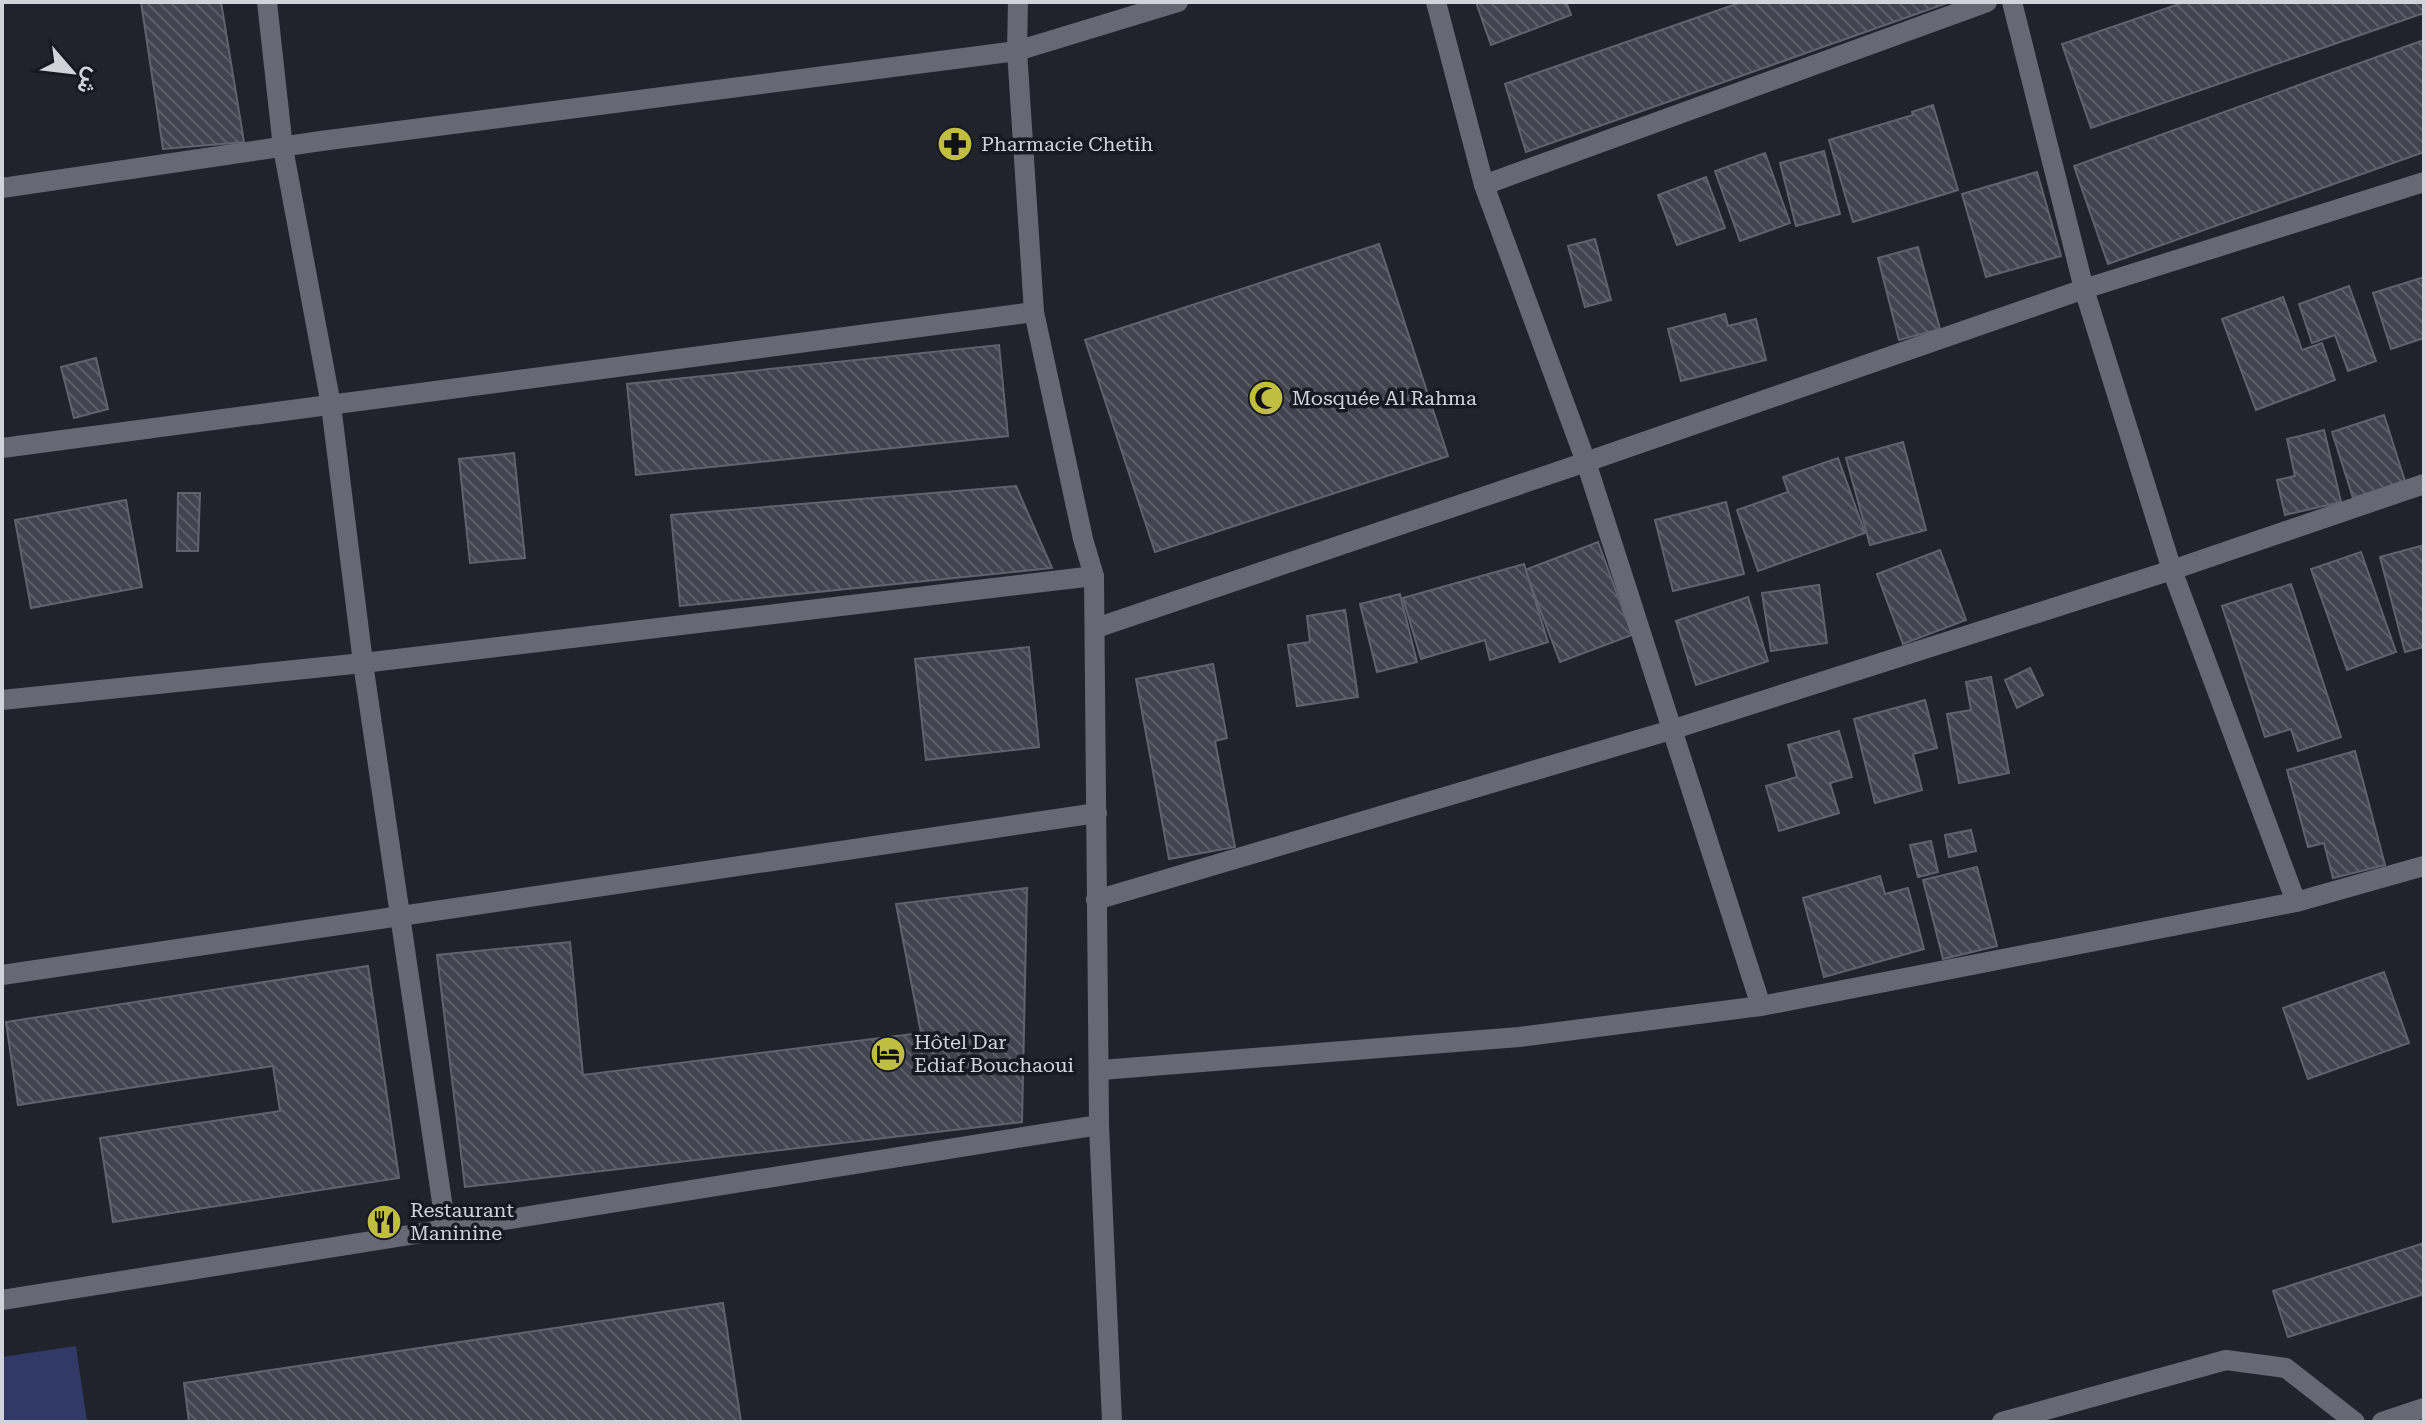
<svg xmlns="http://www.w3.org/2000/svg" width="2426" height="1424" font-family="'Roboto Serif',Vazirmatn,serif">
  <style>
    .garden { fill: #313966 }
    .building { fill: url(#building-back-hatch); stroke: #60636e; stroke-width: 2 }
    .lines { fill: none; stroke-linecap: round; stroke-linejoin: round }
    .minor { stroke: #666974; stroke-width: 20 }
    .tertiary { stroke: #666974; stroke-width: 20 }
    .labels { text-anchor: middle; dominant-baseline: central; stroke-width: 7; stroke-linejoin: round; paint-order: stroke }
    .poi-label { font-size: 20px; fill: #d1d3da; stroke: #171922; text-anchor: start }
  </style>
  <defs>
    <pattern id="building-back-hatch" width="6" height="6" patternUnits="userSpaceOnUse" patternTransform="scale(2)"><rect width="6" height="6" fill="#41434e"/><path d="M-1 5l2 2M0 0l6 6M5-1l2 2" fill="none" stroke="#5b5d67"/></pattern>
  </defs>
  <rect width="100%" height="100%" fill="#20222c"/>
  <polygon class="garden" points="76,1346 87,1422 2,1422 2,1357"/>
  <g class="building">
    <polygon points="141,2 221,2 244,142 163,149"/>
    <polygon points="1476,2 1566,2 1571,15 1491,45"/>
    <polygon points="1742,2 1950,2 1526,152 1505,84"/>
    <polygon points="2185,2 2424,2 2424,13 2091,128 2062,44"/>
    <polygon points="2424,40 2424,152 2108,264 2074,166"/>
    <polygon points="1933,105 1958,190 1853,222 1829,140 1913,115 1912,112"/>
    <polygon points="1824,151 1840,214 1796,226 1780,163"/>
    <polygon points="1765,153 1790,223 1740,241 1715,171"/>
    <polygon points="2037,172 2061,256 1986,277 1962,194"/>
    <polygon points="1706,177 1725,228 1677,245 1658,195"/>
    <polygon points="1595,239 1611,300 1585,307 1568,246"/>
    <polygon points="1379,244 1448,456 1155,552 1085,340"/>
    <polygon points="1918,247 1940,329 1899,340 1878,258"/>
    <polygon points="2424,277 2424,338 2391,349 2373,293"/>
    <polygon points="2349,286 2376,361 2348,371 2335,335 2312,343 2299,304"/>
    <polygon points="2283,297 2302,350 2322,343 2335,380 2256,410 2222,319"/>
    <polygon points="1725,314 1728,326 1756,319 1766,360 1681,381 1668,329"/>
    <polygon points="999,345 1008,436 636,475 627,384"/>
    <polygon points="96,358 108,409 74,418 61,367"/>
    <polygon points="2384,415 2405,481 2353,498 2332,432"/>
    <polygon points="2324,430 2341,502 2285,515 2277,480 2295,476 2287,439"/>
    <polygon points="1903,442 1926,530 1870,545 1846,458"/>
    <polygon points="514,453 525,558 470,563 459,459"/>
    <polygon points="1838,458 1865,533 1758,571 1737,510 1788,492 1783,477"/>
    <polygon points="1016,486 1052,568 680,606 671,515"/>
    <polygon points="178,493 200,493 198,551 177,551"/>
    <polygon points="126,500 142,587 31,608 15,520"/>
    <polygon points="1726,502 1744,574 1673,591 1655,520"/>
    <polygon points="1598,542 1632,635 1560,662 1525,570"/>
    <polygon points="2424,545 2424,647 2405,652 2380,557"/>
    <polygon points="1940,550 1966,620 1903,644 1877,574"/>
    <polygon points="2361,552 2396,652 2347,670 2311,569"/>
    <polygon points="1524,564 1548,642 1490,660 1485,640 1421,659 1403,598"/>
    <polygon points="2291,584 2341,737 2298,751 2291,729 2265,737 2222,606"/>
    <polygon points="1819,585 1827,643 1771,651 1762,593"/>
    <polygon points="1400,594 1417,662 1377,672 1360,604"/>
    <polygon points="1748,597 1768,661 1696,685 1676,621"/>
    <polygon points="1345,610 1358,697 1297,706 1288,645 1310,642 1307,616"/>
    <polygon points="1029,647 1039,747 926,760 915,659"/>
    <polygon points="1213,664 1227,738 1215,741 1235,847 1169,859 1136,679"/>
    <polygon points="2030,668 2043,695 2017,708 2005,680"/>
    <polygon points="1991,677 2009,773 1959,783 1947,714 1971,710 1966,682"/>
    <polygon points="1925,700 1937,748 1913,754 1922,790 1875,803 1854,719"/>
    <polygon points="1839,731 1852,777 1830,783 1839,813 1779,831 1766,786 1797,777 1788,745"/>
    <polygon points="2355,751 2385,865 2333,878 2324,843 2308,847 2287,770"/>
    <polygon points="1971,830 1976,851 1949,857 1945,835"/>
    <polygon points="1931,841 1938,872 1918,877 1910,845"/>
    <polygon points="1977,867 1997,946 1943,959 1923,880"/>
    <polygon points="1880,876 1885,894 1908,888 1924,949 1824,977 1803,898"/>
    <polygon points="1027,888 1022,1122 465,1187 437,955 570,942 583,1075 921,1033 896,904"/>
    <polygon points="368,966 399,1178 113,1222 100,1138 280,1111 273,1066 18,1105 6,1022"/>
    <polygon points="2384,972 2409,1043 2308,1079 2283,1008"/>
    <polygon points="2424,1243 2424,1294 2288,1337 2273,1291"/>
    <polygon points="723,1303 741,1422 189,1422 184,1383"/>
  </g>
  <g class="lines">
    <g class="minor">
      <polyline points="267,2 283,148 331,405 363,663 446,1229"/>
      <polyline points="1436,2 1484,185 1586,462 1761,1006"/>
      <polyline points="2012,2 2084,289 2172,570 2296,902"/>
      <polyline points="1484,185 1987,2"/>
      <polyline points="2,188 321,141 1017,51 1178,2"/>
      <polyline points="2,448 1034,312"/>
      <polyline points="1096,628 1586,462 2084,289 2424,182"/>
      <polyline points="2,700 363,663 1094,576"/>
      <polyline points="1096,900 1671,730 2172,570 2424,484"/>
      <polyline points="2,975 1097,813"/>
      <polyline points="1101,1070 1519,1037 1761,1006 2296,902 2424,866"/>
      <polyline points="1099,1125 1112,1422"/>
      <polyline points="2002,1422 2226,1360 2286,1368 2355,1422"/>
      <polyline points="2382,1422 2424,1408"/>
    </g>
    <polyline class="tertiary" points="2,1300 1099,1125 1094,576 1083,539 1034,312 1017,51 1018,2"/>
  </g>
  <defs>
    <symbol id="pharmacy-disc" viewBox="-11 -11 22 22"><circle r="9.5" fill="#c0be41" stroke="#171922"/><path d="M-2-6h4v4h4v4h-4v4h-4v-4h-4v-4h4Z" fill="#111"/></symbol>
    <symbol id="mosque-disc" viewBox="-11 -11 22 22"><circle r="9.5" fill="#c0be41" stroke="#171922"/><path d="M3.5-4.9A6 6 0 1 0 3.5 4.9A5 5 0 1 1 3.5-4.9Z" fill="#111"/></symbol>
    <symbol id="hotel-disc" viewBox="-11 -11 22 22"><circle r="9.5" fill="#c0be41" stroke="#171922"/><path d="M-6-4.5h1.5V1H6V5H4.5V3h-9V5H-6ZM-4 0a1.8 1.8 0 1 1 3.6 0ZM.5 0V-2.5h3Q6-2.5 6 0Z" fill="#111"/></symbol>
    <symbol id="restaurant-disc" viewBox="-11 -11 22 22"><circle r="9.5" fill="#c0be41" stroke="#171922"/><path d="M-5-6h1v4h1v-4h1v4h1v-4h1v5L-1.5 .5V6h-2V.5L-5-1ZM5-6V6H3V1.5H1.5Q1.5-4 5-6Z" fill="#111"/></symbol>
  </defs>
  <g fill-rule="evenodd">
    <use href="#pharmacy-disc" x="935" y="124" width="40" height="40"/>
    <use href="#mosque-disc" x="1246" y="378" width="40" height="40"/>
    <use href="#hotel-disc" x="868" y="1034" width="40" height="40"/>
    <use href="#restaurant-disc" x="364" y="1202" width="40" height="40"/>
  </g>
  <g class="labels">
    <g class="poi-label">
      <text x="981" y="144">Pharmacie Chetih</text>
      <text x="1292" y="398">Mosquée Al Rahma</text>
      <text x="914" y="1042">Hôtel Dar<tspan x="914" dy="23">Ediaf Bouchaoui</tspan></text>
      <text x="410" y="1210">Restaurant<tspan x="410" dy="23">Maninine</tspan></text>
    </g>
  </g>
  <rect width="2426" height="1424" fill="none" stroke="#d1d3da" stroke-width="8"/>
  <g transform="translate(72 72) rotate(118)" stroke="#171922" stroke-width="6" paint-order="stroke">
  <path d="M0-6L14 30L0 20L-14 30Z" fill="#d1d3da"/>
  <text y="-12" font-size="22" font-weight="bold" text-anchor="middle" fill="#d1d3da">ش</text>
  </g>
</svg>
